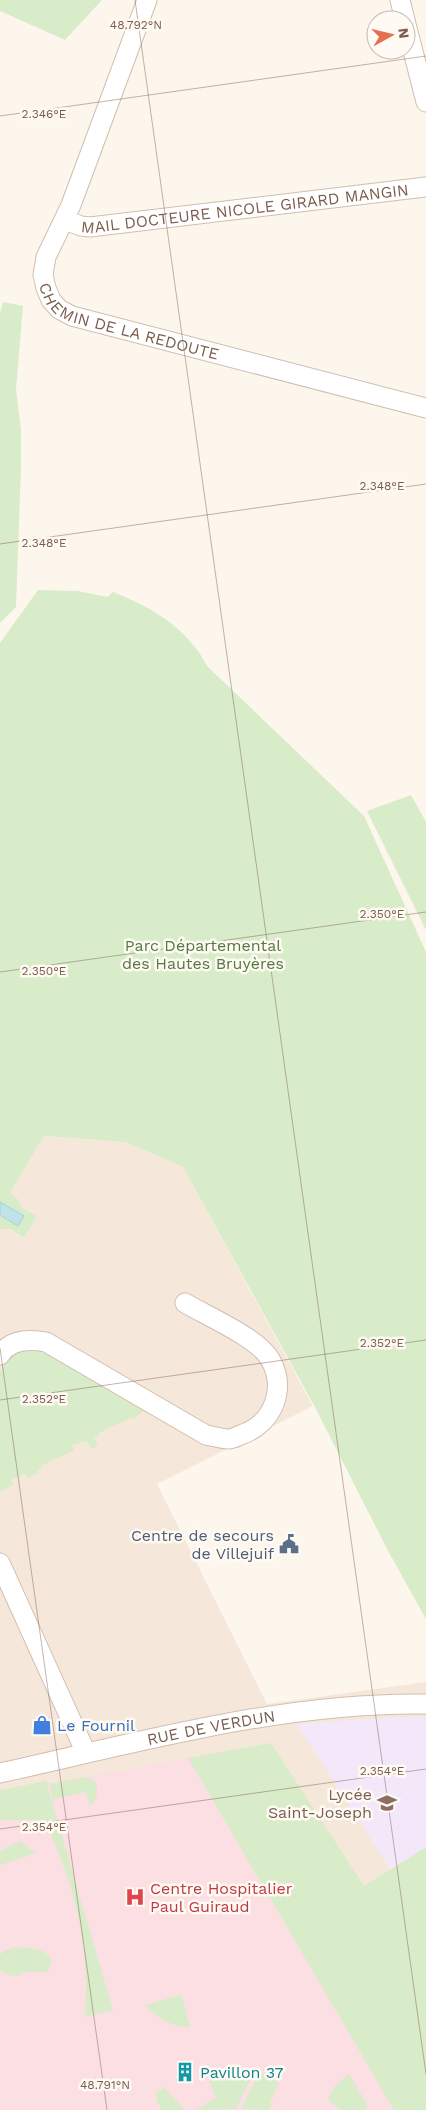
<svg xmlns="http://www.w3.org/2000/svg" width="426" height="2110" font-family="'Work Sans',sans-serif">
  <style>
    .residential { fill: #f5e8da }
    .education { fill: #f3e8fa }
    .medical { fill: #fbdfe3 }
    .green { fill: #d8ecc9 }
    .water { fill: #bfe3e8; stroke: #a5d3da }
    .lines { fill: none; stroke-linecap: round; stroke-linejoin: round }
    .minor-casing { stroke: #d1beb0; stroke-width: 21 }
    .minor { stroke: #fff; stroke-width: 19 }
    .ticks { fill: none; stroke: #7a5c4d; stroke-width: 1; stroke-opacity: 0.45 }
    .labels { text-anchor: middle; dominant-baseline: central; stroke-width: 5; stroke-linejoin: round; paint-order: stroke }
    .street-label { font-size: 16px; fill: #7a5c4d; stroke: #fffaf3 }
    .park-label { font-size: 16px; fill: #537a41; stroke: #fffaf3 }
    .service-label { font-size: 16px; fill: #4e5e75; stroke: #fffaf3; text-anchor: end }
    .shop-label { font-size: 16px; fill: #366cbe; stroke: #fffaf3; text-anchor: start }
    .education-label { font-size: 16px; fill: #785e54; stroke: #fffaf3; text-anchor: end }
    .health-label { font-size: 16px; fill: #be3a42; stroke: #fffaf3; text-anchor: start }
    .culture-label { font-size: 16px; fill: #0d838f; stroke: #fffaf3; text-anchor: start }
    .ticks-label { font-size: 12px; text-anchor: middle; fill: #7a5c4d; stroke: #fffaf3; stroke-width: 5; stroke-linejoin: round; paint-order: stroke }
  </style>
  <rect width="100%" height="100%" fill="#fdf6ec"/>
  <polygon class="residential" points="44,1136 125,1142 183,1167 313,1406 157,1484 267,1704 426,1682 426,2110 0,2110 0,1224 24,1238 37,1216 23,1208 17,1198 10,1193"/>
  <polygon class="education" points="401,1717 426,1717 426,1847 391,1870 297,1724"/>
  <polygon class="medical" points="188,1758 394,2110 0,2110 0,1790 46,1781 48,1780 49,1784"/>
  <g class="green">
    <polygon points="0,0 102,0 65,40 0,11"/>
    <polygon points="3,302 23,306 16,389 21,431 21,467 16,607 0,623 0,314"/>
    <path d="M38 590 78 591 107 597 113 592C146 605 176 621 198 651 202 656 204 662 208 667L364 816 426 952V1619L387 1549 316 1409 183 1167 125 1142 44 1136 10 1193 17 1198 23 1208 37 1216 24 1238 10 1229H0V643Z"/>
    <polygon points="411,795 426,822 426,930 367,811"/>
    <path d="M40 1347 145 1410 134 1419 132 1417 99 1433V1435L94 1437 98 1446 91 1449 87 1441 72 1445 74 1450 41 1466 42 1468 37 1471 38 1473 28 1478 25 1473 11 1480 13 1485 0 1492V1372C14 1349 14 1351 40 1347Z"/>
    <polygon points="271,1743 364,1886 426,1847 426,2110 394,2110 188,1758"/>
    <path d="M87 1777 96 1782C98 1793 98 1799 90 1806L86 1792 53 1799 49 1784Z"/>
    <path d="M46 1781 113 2010 85 2017C91 1949 74 1881 44 1820H0V1790Z"/>
    <polygon points="20,1841 36,1853 0,1865 0,1851"/>
    <path d="M13 1948C26 1947 47 1947 52 1961L48 1972H22L21 1975C12 1976 7 1976 0 1970V1955L4 1951Z"/>
    <path d="M179 1995 182 1997 190 2027C173 2028 156 2017 145 2005Z"/>
    <polygon points="240,2073 254,2073 236,2109 196,2110 216,2098 209,2081"/>
    <polygon points="259,2073 279,2083 270,2103 272,2104 269,2110 241,2109"/>
    <polygon points="349,2074 367,2104 366,2110 340,2110 328,2099 335,2086"/>
    <polygon points="164,2087 185,2110 160,2110 159,2104 157,2104 156,2093"/>
  </g>
  <polygon class="water" points="0,1202 24,1216 18,1226 0,1215"/>
  <g class="lines">
    <defs>
      <g id="minor">
        <path id="s1" d="M147 0 71 205 46 257 43 275 46 288 51 300 59 309 72 316 426 408"/>
        <polyline points="400,0 405,20"/>
        <polyline points="406,24 426,102"/>
        <path id="s2" d="M65 220 81 226 90 227 426 187"/>
        <path d="M0 1355C10 1339 29 1339 46 1342L206 1435C213 1436 221 1439 228 1439 233 1439 238 1436 243 1434 273 1423 287 1389 270 1359 258 1338 207 1316 185 1303"/>
        <polyline points="0,1563 86,1753"/>
        <path id="s3" d="M0 1773C140 1742 282 1702 426 1704"/>
      </g>
    </defs>
    <use href="#minor" class="minor-casing"/>
    <use href="#minor" class="minor"/>
  </g>
  <path class="ticks" d="M135 0 426 2074M0 116 426 56M0 544 426 484M0 972 426 912M0 1348 107 2110M0 1400 426 1340M0 1829 426 1769"/>
  <defs>
    <symbol id="civic-bare" viewBox="-9 -9 18 18"><path d="M-.6-6.5H3V-4.5H.6V-3L4-1V1h2V6H-6V1h2V-1L-.6-3ZM-1.2 2.5V6h2.4V2.5Z" fill="#5c6f8a" stroke="#fffaf3" stroke-width="2.5" paint-order="stroke"/></symbol>
    <symbol id="shop-bare" viewBox="-9 -9 18 18"><path d="M-5-2.5h2.3a2.7 3.5 0 0 1 5.4 0H5L5.5 6h-11ZM-1.5-2.5h3a1.5 2.3 0 0 0-3 0Z" fill="#3f7fe0" stroke="#fffaf3" stroke-width="2.5" paint-order="stroke"/></symbol>
    <symbol id="school-bare" viewBox="-9 -9 18 18"><path d="M0-5L7-2L0 1L-7-2ZM-4 1L0 2.5L4 1V4Q0 6-4 4Z" fill="#8d6e63" stroke="#fffaf3" stroke-width="2.5" paint-order="stroke"/></symbol>
    <symbol id="hospital-bare" viewBox="-9 -9 18 18"><path d="M-5-5h3v3.5h4V-5h3V5h-3V1.5h-4V5h-3Z" fill="#e0444e" stroke="#fffaf3" stroke-width="2.5" paint-order="stroke"/></symbol>
    <symbol id="building-bare" viewBox="-9 -9 18 18"><path d="M-4-6H4V6H1V3H-1V6H-4ZM-2.5-4.3h1.7v1.8h-1.7ZM.8-4.3h1.7v1.8H.8ZM-2.5-1h1.7V.8h-1.7ZM.8-1h1.7V.8H.8Z" fill="#0f9aa8" stroke="#fffaf3" stroke-width="2.5" paint-order="stroke"/></symbol>
  </defs>
  <g fill-rule="evenodd">
    <use href="#civic-bare" x="275" y="1530" width="28" height="28"/>
    <use href="#shop-bare" x="28" y="1711" width="28" height="28"/>
    <use href="#school-bare" x="373" y="1789" width="28" height="28"/>
    <use href="#hospital-bare" x="121" y="1883" width="28" height="28"/>
    <use href="#building-bare" x="171" y="2058" width="28" height="28"/>
  </g>
  <g class="labels">
    <g class="street-label">
      <text stroke="none"><textPath href="#s2" startOffset="182">MAIL DOCTEURE NICOLE GIRARD MANGIN</textPath></text>
      <text stroke="none"><textPath href="#s1" startOffset="401">CHEMIN DE LA REDOUTE</textPath></text>
      <text stroke="none"><textPath href="#s3" startOffset="216">RUE DE VERDUN</textPath></text>
    </g>
    <g class="park-label">
      <text x="203" y="945">Parc Départemental<tspan x="203" dy="18">des Hautes Bruyères</tspan></text>
    </g>
    <g class="service-label">
      <text x="274" y="1535">Centre de secours<tspan x="274" dy="18">de Villejuif</tspan></text>
    </g>
    <g class="shop-label">
      <text x="57" y="1725">Le Fournil</text>
    </g>
    <g class="education-label">
      <text x="372" y="1794">Lycée<tspan x="372" dy="18">Saint-Joseph</tspan></text>
    </g>
    <g class="health-label">
      <text x="150" y="1888">Centre Hospitalier<tspan x="150" dy="18">Paul Guiraud</tspan></text>
    </g>
    <g class="culture-label">
      <text x="200" y="2072">Pavillon 37</text>
    </g>
  </g>
  <g class="ticks-label">
    <text x="136" y="29">48.792°N</text>
    <text x="44" y="118">2.346°E</text>
    <text x="382" y="490">2.348°E</text>
    <text x="44" y="547">2.348°E</text>
    <text x="382" y="918">2.350°E</text>
    <text x="44" y="975">2.350°E</text>
    <text x="382" y="1347">2.352°E</text>
    <text x="44" y="1403">2.352°E</text>
    <text x="382" y="1775">2.354°E</text>
    <text x="44" y="1831">2.354°E</text>
    <text x="105" y="2089">48.791°N</text>
  </g>
  <g transform="translate(391 35) rotate(82)"><circle r="24" fill="#fffaf3" stroke="#cabbb1"/>
  <path d="M0-4L9 19L0 12L-9 19Z" fill="#e76f51"/>
  <text y="-8" font-size="14" font-weight="bold" text-anchor="middle" fill="#7a5c4d">N</text>
  </g>
</svg>
